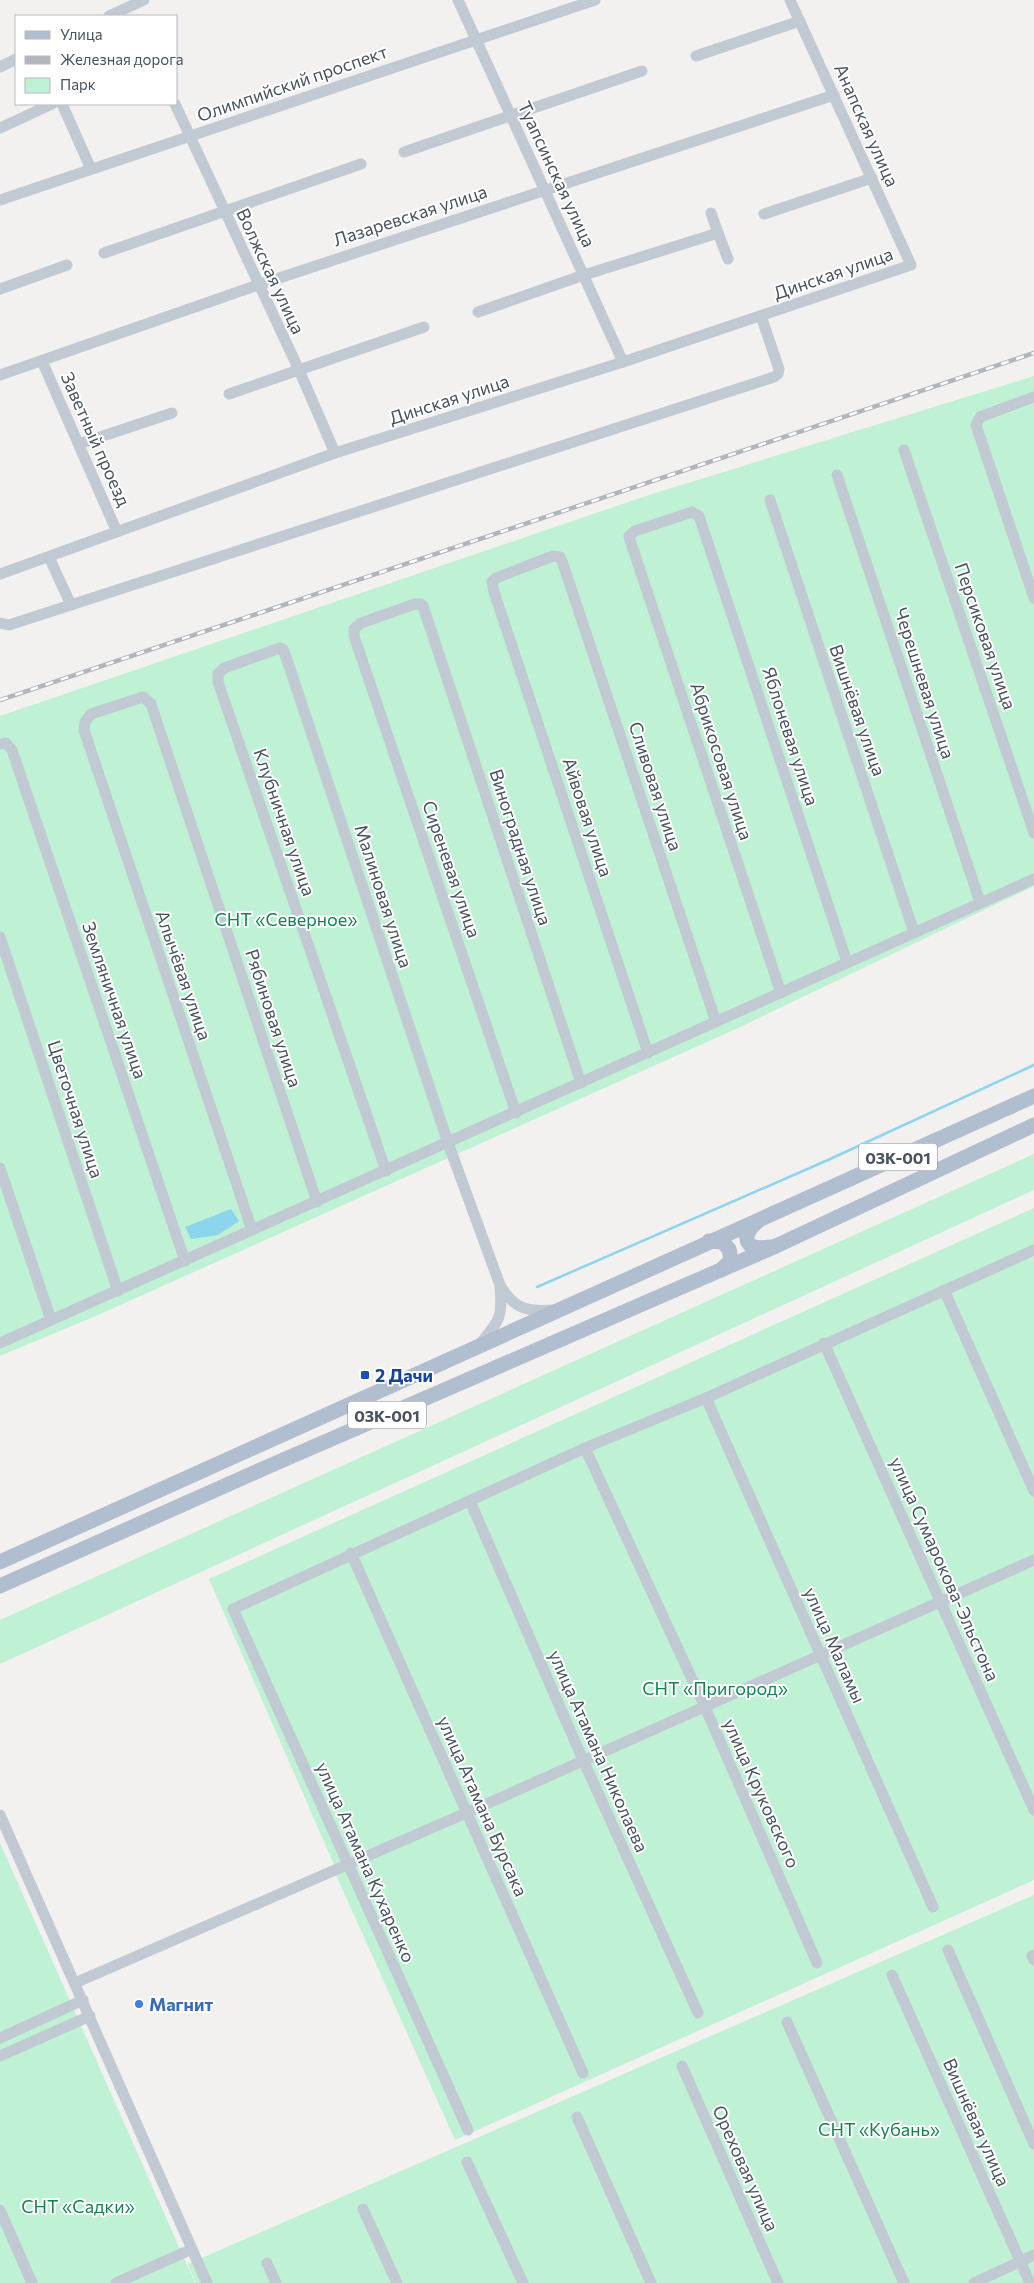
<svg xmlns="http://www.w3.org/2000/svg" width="1034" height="2283" font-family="Commissioner,sans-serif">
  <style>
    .green { fill: #bff1d4 }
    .water { fill: #8bd5ee }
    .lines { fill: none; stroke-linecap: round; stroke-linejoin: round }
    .stream { stroke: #8bd5ee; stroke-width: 2.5 }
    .minor { stroke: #c1cad2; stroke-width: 11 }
    .major { stroke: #b0becf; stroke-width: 15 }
    .rail-casing { stroke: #b2b5bb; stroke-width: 4.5 }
    .rail { stroke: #fff; stroke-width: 2.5; stroke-dasharray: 8; stroke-linecap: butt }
    .transit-dot { fill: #1a4fb4; stroke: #fff; stroke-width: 2 }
    .shop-dot { fill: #3f7fe0; stroke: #fff; stroke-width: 2 }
    .labels { text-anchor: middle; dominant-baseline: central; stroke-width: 4; stroke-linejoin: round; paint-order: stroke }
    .shield { fill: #fff; stroke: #7f878e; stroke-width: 1 }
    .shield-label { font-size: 16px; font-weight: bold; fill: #48535e }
    .street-label { font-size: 18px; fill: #48535e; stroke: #fff }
    .park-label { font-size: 18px; fill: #158351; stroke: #fff }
    .transit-label { font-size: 18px; font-weight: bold; fill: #164399; stroke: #fff; text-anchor: start }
    .shop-label { font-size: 18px; font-weight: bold; fill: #366cbe; stroke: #fff; text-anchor: start }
  </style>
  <rect width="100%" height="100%" fill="#f3f0f0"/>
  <g class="green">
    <polygon points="1034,376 1034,886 738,1028 98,1315 0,1356 0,716 649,495"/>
    <polygon points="1034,1154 1034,1190 0,1664 0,1620"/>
    <polygon points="1034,1208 1034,1880 455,2140 336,1875 336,1869 209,1579"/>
    <polygon points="0,1843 195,2283 0,2283"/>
    <polygon points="1034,1895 1034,2283 196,2283 188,2264"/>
  </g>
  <polygon class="water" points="231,1209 239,1221 218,1235 191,1239 185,1227"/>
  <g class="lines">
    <polyline class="stream" points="537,1287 828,1160 1034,1065"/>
    <g class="minor">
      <polyline points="458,0 623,362"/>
      <polyline points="109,16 144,0"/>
      <polyline points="696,56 800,21"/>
      <polyline points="0,67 16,59"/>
      <polyline points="62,104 91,169"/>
      <polyline points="175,104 299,370 335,453"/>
      <polyline points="0,128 52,104"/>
      <polyline points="404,152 642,71"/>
      <polyline points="0,200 595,0"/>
      <polyline points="711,213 718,233"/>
      <polyline points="764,214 872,178"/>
      <polyline points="104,253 361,164"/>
      <polyline points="0,289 67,265"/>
      <polyline points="478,312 584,275 718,233 728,259"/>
      <polyline points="42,361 117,532"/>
      <polyline points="0,375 258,285 834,95"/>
      <polyline points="229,394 424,327"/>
      <polyline points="1034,397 980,417 976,425 1034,598"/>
      <polyline points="79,444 172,413"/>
      <polyline points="904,450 1034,833"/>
      <polyline points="837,475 980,902"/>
      <polyline points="770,500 914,932"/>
      <polyline points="49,557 71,605"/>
      <polyline points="0,574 335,453 623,362 911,265 790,0"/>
      <polyline points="0,623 9,625 774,377 778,374 779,369 761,316"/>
      <polyline points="0,744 6,743 12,750 185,1261"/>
      <polyline points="0,937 118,1291"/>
      <polyline points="781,993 630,540 629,536 635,531 692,512 699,516 847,962"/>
      <polyline points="648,1053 494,592 492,582 496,578 553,556 560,557 562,561 716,1022"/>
      <polyline points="516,1113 354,636 354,629 361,623 415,604 421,604 423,606 581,1083"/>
      <polyline points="0,1168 51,1320"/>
      <path d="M386 1171 218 682V674L224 668 280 648 283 649 287 660 448 1143 500 1285C514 1309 527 1312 553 1310"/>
      <polyline points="252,1230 84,730 85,722 91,714 143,697 151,704 317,1202"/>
      <polyline points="944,1290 1034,1491"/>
      <polyline points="0,1343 1034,879"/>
      <polyline points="824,1343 1034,1810"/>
      <path d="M480 1344C499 1321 503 1318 500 1287"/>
      <polyline points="706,1398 933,1907"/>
      <polyline points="585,1448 705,1707 817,1963"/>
      <polyline points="470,1501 583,1760 698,2013"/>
      <polyline points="351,1553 583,2073"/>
      <polyline points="0,1815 207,2283"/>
      <polyline points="948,1950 1034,2144"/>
      <polyline points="1034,1955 1032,1956 1034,1960"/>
      <polyline points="892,1975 1030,2283"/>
      <polyline points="75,1983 466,1813 1034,1560"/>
      <polyline points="787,2022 904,2283"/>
      <polyline points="0,2038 83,2000"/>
      <polyline points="0,2056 90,2016"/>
      <polyline points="682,2066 778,2283"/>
      <polyline points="577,2117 651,2283"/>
      <polyline points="468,2130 233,1609 585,1448 706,1398 1034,1250"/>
      <polyline points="467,2162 523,2283"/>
      <polyline points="363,2209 397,2283"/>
      <polyline points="0,2210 32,2283"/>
      <polyline points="267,2263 276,2283"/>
      <polyline points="116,2283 192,2249"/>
      <polyline points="974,2283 1034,2255"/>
    </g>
    <g class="major">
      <path d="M757 1222C739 1238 746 1251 770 1247"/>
      <polyline points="709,1241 722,1242 729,1249 731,1260 721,1270"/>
      <polyline points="0,1562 1034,1096"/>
      <polyline points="0,1586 267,1467 776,1246 1034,1125"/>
    </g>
    <defs>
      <polyline id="rail" points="0,700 1034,353"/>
    </defs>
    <use href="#rail" class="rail-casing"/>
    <use href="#rail" class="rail"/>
  </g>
  <rect class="transit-dot" x="360" y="1370" width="10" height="10" rx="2.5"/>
  <circle class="shop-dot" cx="139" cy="2004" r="5"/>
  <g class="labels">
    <g class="shield">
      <rect x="859" y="1143.5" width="78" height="27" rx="4"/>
      <rect x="348" y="1401.5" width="78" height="27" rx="4"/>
    </g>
    <g class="shield-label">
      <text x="898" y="1157">03К-001</text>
      <text x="387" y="1415">03К-001</text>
    </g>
    <g class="street-label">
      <text transform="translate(292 83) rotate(-19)">Олимпийский проспект</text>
      <text transform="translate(867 125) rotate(66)">Анапская улица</text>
      <text transform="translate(557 174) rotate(65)">Туапсинская улица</text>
      <text transform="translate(410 215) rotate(-18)">Лазаревская улица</text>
      <text transform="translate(271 271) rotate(65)">Волжская улица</text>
      <text transform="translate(833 273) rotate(-19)">Динская улица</text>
      <text transform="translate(449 399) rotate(-18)">Динская улица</text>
      <text transform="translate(96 439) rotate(66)">Заветный проезд</text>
      <text transform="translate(986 636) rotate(71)">Персиковая улица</text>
      <text transform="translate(925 683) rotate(72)">Черешневая улица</text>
      <text transform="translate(858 710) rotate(71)">Вишнёвая улица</text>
      <text transform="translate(791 736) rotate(72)">Яблоневая улица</text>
      <text transform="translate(722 761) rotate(72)">Абрикосовая улица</text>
      <text transform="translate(656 786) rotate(72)">Сливовая улица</text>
      <text transform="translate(588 817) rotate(72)">Айвовая улица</text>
      <text transform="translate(285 822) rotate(71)">Клубничная улица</text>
      <text transform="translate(521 847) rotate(72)">Виноградная улица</text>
      <text transform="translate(452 869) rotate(71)">Сиреневая улица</text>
      <text transform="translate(384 896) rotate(72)">Малиновая улица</text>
      <text transform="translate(184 975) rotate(71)">Алычёвая улица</text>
      <text transform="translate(115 1000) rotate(71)">Земляничная улица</text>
      <text transform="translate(274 1018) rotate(72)">Рябиновая улица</text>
      <text transform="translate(76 1109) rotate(72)">Цветочная улица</text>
      <text transform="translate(945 1569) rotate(66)">улица Сумарокова-Эльстона</text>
      <text transform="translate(835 1645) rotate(66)">улица Маламы</text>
      <text transform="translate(599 1751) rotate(66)">улица Атамана Николаева</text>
      <text transform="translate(762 1793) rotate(66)">улица Круковского</text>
      <text transform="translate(483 1806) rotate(66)">улица Атамана Бурсака</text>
      <text transform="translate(366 1862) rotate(66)">улица Атамана Кухаренко</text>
      <text transform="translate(977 2122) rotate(66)">Вишнёвая улица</text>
      <text transform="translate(746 2168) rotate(66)">Ореховая улица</text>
    </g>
    <g class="park-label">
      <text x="286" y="919">СНТ «Северное»</text>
      <text x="715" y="1688">СНТ «Пригород»</text>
      <text x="879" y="2129">СНТ «Кубань»</text>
      <text x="78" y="2206">СНТ «Садки»</text>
    </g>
    <g class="transit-label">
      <text x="375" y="1375">2 Дачи</text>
    </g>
    <g class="shop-label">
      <text x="149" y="2004">Магнит</text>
    </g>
  </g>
  <rect x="15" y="15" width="162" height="90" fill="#ffffff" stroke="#b6babf"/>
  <rect x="25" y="31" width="25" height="8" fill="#b0becf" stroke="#b6babf"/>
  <text x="60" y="40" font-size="15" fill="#48535e">Улица</text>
  <rect x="25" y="56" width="25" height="8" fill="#b2b5bb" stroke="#b6babf"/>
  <text x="60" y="65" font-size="15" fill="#48535e">Железная дорога</text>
  <rect x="25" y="78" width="25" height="15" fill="#bff1d4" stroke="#b6babf"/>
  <text x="60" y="90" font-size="15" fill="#48535e">Парк</text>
</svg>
